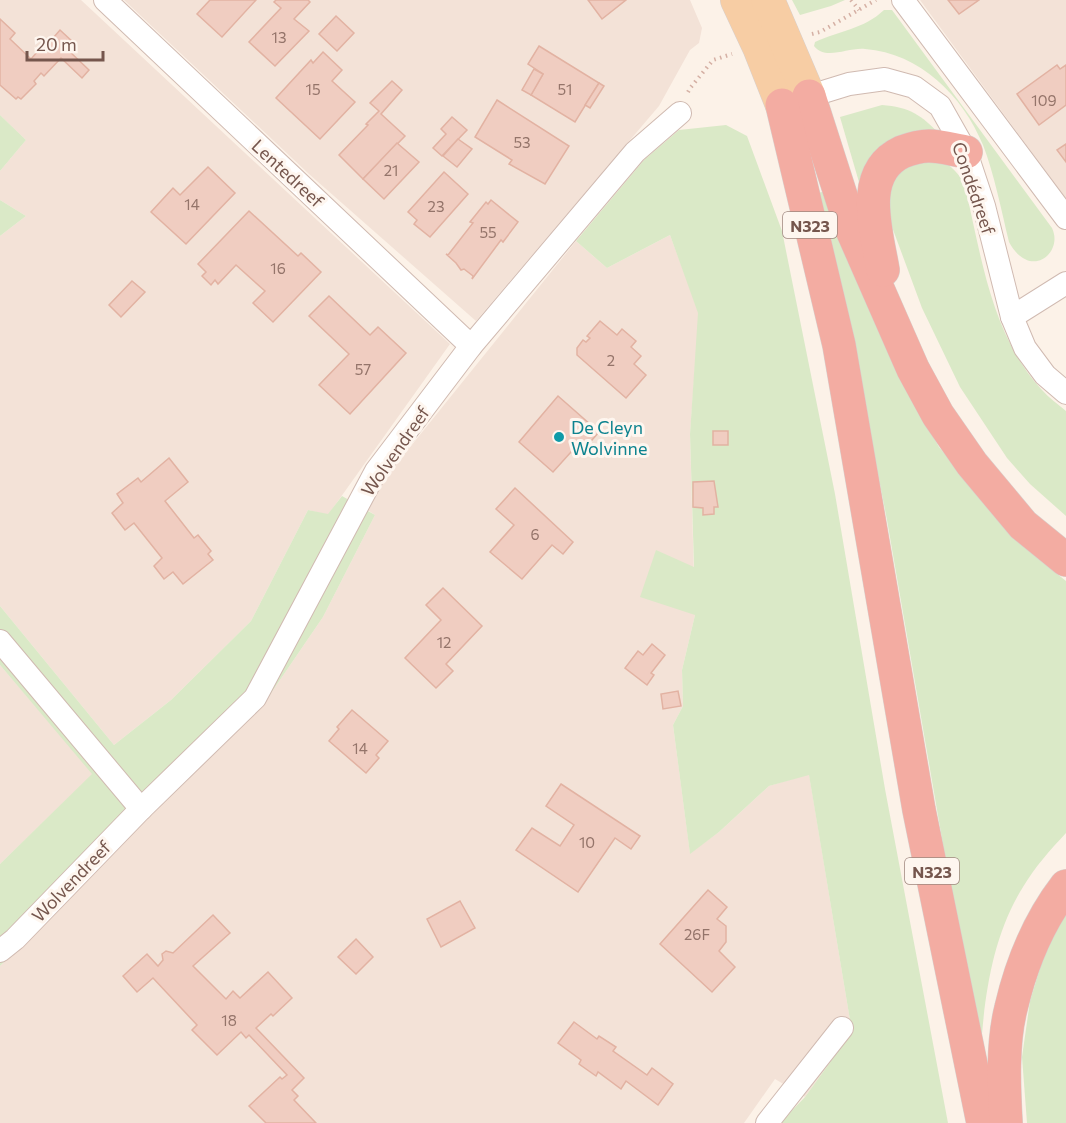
<svg xmlns="http://www.w3.org/2000/svg" width="1066" height="1123" font-family="Commissioner,sans-serif">
  <style>
    .residential { fill: #f3e2d7 }
    .green { fill: #dae9c7 }
    .building { fill: #f0cdc1; stroke: #e2b2a2; stroke-width: 1.5 }
    .lines { fill: none; stroke-linecap: round; stroke-linejoin: round }
    .street-casing { stroke: #d0bab1; stroke-width: 24 }
    .primary-casing { stroke: #d8d0cd; stroke-width: 34 }
    .highway-casing { stroke: #d8d0cd; stroke-width: 34 }
    .path { stroke: #d5b0a4; stroke-width: 4; stroke-dasharray: 1.5 4.5; stroke-linecap: butt }
    .street { stroke: #fff; stroke-width: 22 }
    .primary { stroke: #f7cda4; stroke-width: 33 }
    .highway { stroke: #f3aca2; stroke-width: 33 }
    .culture-dot { fill: #0f9aa8; stroke: #fef6ef; stroke-width: 2 }
    .labels { text-anchor: middle; dominant-baseline: central; stroke-width: 6; stroke-linejoin: round; paint-order: stroke }
    .number-label { font-size: 15px; fill: #94746a }
    .shield { fill: #fef6ef; stroke: #9e867e; stroke-width: 1.5 }
    .shield-label { font-size: 16px; font-weight: bold; fill: #75564d }
    .street-label { font-size: 18px; fill: #75564d; stroke: #fef6ef }
    .culture-label { font-size: 18px; fill: #0d838f; stroke: #fef6ef; text-anchor: start }
  </style>
  <rect width="100%" height="100%" fill="#fcf2e8"/>
  <g class="residential">
    <polygon points="0,0 81,0 450,344 328,515 308,510 251,621 171,700 114,745 0,606 0,236 26,216 0,200 0,171 26,140 0,115"/>
    <polygon points="124,0 690,0 702,28 699,43 690,50 659,106 476,321 309,174"/>
    <polygon points="920,0 1066,0 1066,199"/>
    <polygon points="670,235 699,313 690,434 695,615 682,670 683,706 673,725 690,853 719,832 769,786 809,774 852,1032 805,1097 775,1079 744,1123 0,1123 0,966 267,699 323,617 375,515 366,509 386,477 576,241 607,268"/>
    <polygon points="0,665 93,774 0,864"/>
  </g>
  <g class="green">
    <polygon points="792,0 845,0 831,6 800,15"/>
    <path d="M884 10H892L1052 228C1064 253 1030 281 1009 242 1002 213 994 173 983 145 963 96 920 53 865 49 849 47 825 61 814 46L815 42C839 31 864 29 884 10Z"/>
    <path d="M882 105C909 107 922 115 940 135L861 189 840 117Z"/>
    <polygon points="0,115 26,140 0,171"/>
    <polygon points="726,125 747,136 782,231 835,494 885,789 948,1123 780,1123 805,1097 852,1032 809,775 769,786 719,832 690,854 673,725 683,706 682,670 695,615 640,597 656,550 694,567 690,434 698,313 670,235 607,268 576,241 644,160 679,130"/>
    <path d="M909 158C939 160 945 156 964 182 981 253 990 334 1042 390 1049 398 1058 404 1066 411V516L1030 484 1007 458 960 387 922 308 885 208 886 183Z"/>
    <path d="M830 190 897 371 939 447 1003 523 1036 557 1066 581V833C1050 850 1035 867 1023 887 991 938 984 1000 980 1059L887 520 853 346 818 193Z"/>
    <polygon points="0,200 26,216 0,236"/>
    <polygon points="342,496 375,515 323,617 267,699 0,966 0,864 92,774 0,665 0,606 114,745 171,700 251,621 308,510 328,514"/>
    <polygon points="1066,913 1066,1123 1027,1123 1022,1057 1030,1001 1044,955"/>
  </g>
  <g class="building">
    <polygon points="210,0 256,0 222,37 197,14"/>
    <polygon points="276,0 308,0 310,2 294,19 309,31 275,66 249,42 281,8 274,2"/>
    <polygon points="588,0 626,0 602,19"/>
    <polygon points="948,0 979,0 959,14"/>
    <polygon points="336,16 354,33 337,51 319,34"/>
    <polygon points="0,19 15,33 10,39 31,59 45,43 47,45 60,30 74,43 68,50 89,70 82,78 61,58 44,76 41,73 34,81 36,84 21,99 18,97 16,99 0,85"/>
    <polygon points="539,46 599,83 575,122 531,95 543,74 528,64"/>
    <polygon points="323,52 342,70 332,81 355,102 320,139 276,98 311,60 313,63"/>
    <polygon points="1057,65 1060,69 1066,65 1066,105 1039,125 1017,94"/>
    <polygon points="534,69 543,74 531,95 522,90"/>
    <polygon points="392,81 402,90 381,114 405,136 363,179 339,155 368,125 366,124 379,111 370,103"/>
    <polygon points="599,83 604,86 590,108 585,105"/>
    <polygon points="497,100 569,146 545,184 509,164 512,160 475,137"/>
    <polygon points="452,117 467,130 442,156 433,148 446,134 441,129"/>
    <polygon points="458,139 472,149 457,167 443,156"/>
    <polygon points="397,143 419,162 384,199 363,179"/>
    <polygon points="1066,144 1066,162 1057,150"/>
    <polygon points="208,167 235,193 186,244 151,212 173,188 180,195"/>
    <polygon points="444,172 468,194 430,237 414,224 417,220 408,212"/>
    <polygon points="491,200 518,222 503,242 501,240 472,279 473,276 464,269 461,270 456,263 446,254 448,255 473,223 470,222 486,202 488,204"/>
    <polygon points="249,211 298,256 301,253 321,272 273,322 253,303 265,291 236,265 218,284 215,280 211,285 202,276 206,272 198,264"/>
    <polygon points="132,281 145,292 121,317 109,305"/>
    <polygon points="329,296 370,335 378,327 406,353 350,414 319,385 349,354 309,316"/>
    <polygon points="600,321 617,335 622,329 636,341 631,347 641,356 634,364 646,375 626,398 577,355 577,348 583,340 586,342 590,338 587,336"/>
    <polygon points="558,396 599,432 577,457 571,452 553,472 519,442"/>
    <rect x="713" y="431" width="15" height="14"/>
    <polygon points="169,458 188,482 165,501 194,538 198,535 211,551 208,554 213,560 183,584 173,572 164,579 154,566 162,558 134,523 125,530 112,513 123,503 117,494 138,478 141,482"/>
    <polygon points="714,481 718,507 714,507 714,514 703,515 703,508 693,507 693,482"/>
    <polygon points="515,488 573,542 563,554 552,545 522,579 490,552 514,525 496,509"/>
    <polygon points="443,588 482,626 446,664 453,671 436,688 405,658 441,620 426,605"/>
    <polygon points="652,644 665,655 651,673 654,675 647,685 625,668 638,651 643,655"/>
    <polygon points="678,691 681,706 663,709 661,694"/>
    <polygon points="352,710 388,741 376,755 379,758 366,773 329,741 339,729 337,727"/>
    <polygon points="561,784 640,836 631,849 615,838 578,892 516,850 532,828 560,846 574,825 546,806"/>
    <polygon points="708,890 727,907 717,919 726,926 726,942 719,951 735,967 712,992 660,944"/>
    <polygon points="460,901 475,928 441,947 427,919"/>
    <polygon points="213,915 230,933 193,966 226,999 233,991 240,998 268,972 292,998 273,1016 271,1014 256,1028 304,1078 292,1090 298,1096 294,1100 316,1123 266,1123 249,1106 280,1077 282,1079 287,1075 249,1035 246,1038 241,1032 217,1055 192,1030 197,1025 153,978 137,992 123,976 147,954 158,966 163,960 162,954 166,951 173,953"/>
    <polygon points="356,939 373,957 356,974 338,957"/>
    <polygon points="574,1022 597,1039 599,1036 616,1047 613,1051 647,1075 652,1068 673,1084 658,1105 626,1081 621,1089 598,1072 596,1076 579,1064 581,1060 558,1043"/>
  </g>
  <g class="lines">
    <defs>
      <g id="street">
        <polyline points="105,0 471,346"/>
        <polyline points="903,0 1066,218"/>
        <polyline points="797,100 849,84 885,79 914,87 940,106 966,152 984,206 1012,317 1025,348 1045,375 1066,393"/>
        <polyline points="1012,317 1066,283"/>
        <polyline points="0,641 141,809"/>
        <polyline points="0,951 15,939 141,809 255,698 376,471 471,346 635,152 680,113"/>
        <polyline points="767,1123 842,1028"/>
      </g>
      <g id="primary">
        <polyline points="737,0 759,47 782,105"/>
        <polyline points="768,0 809,96"/>
      </g>
      <g id="highway">
        <polyline points="809,96 852,230 913,369 938,415 972,464 1023,525 1066,560"/>
        <polyline points="782,105 839,345 919,810 983,1123"/>
        <path d="M883 270C877 233 857 173 902 152 910 149 921 146 929 146 941 146 954 150 966 152"/>
        <path d="M1006 1123C1004 1087 1002 1043 1011 1008 1021 965 1039 921 1066 886"/>
      </g>
    </defs>
    <use href="#street" class="street-casing"/>
    <use href="#primary" class="primary-casing"/>
    <use href="#highway" class="highway-casing"/>
    <g class="path">
      <polyline points="851,0 859,10"/>
      <polyline points="812,34 820,32 876,0"/>
      <polyline points="688,92 691,87 713,60 732,54"/>
    </g>
    <use href="#street" class="street"/>
    <use href="#primary" class="primary"/>
    <use href="#highway" class="highway"/>
  </g>
  <circle class="culture-dot" cx="559" cy="437" r="6"/>
  <g class="labels">
    <g class="number-label">
      <text x="279" y="37">13</text>
      <text x="313" y="89">15</text>
      <text x="565" y="89">51</text>
      <text x="1044" y="100">109</text>
      <text x="522" y="142">53</text>
      <text x="391" y="170">21</text>
      <text x="192" y="204">14</text>
      <text x="436" y="206">23</text>
      <text x="488" y="232">55</text>
      <text x="278" y="268">16</text>
      <text x="611" y="360">2</text>
      <text x="363" y="369">57</text>
      <text x="535" y="534">6</text>
      <text x="444" y="642">12</text>
      <text x="360" y="748">14</text>
      <text x="587" y="842">10</text>
      <text x="697" y="934">26F</text>
      <text x="229" y="1020">18</text>
    </g>
    <g class="shield">
      <rect x="783" y="212" width="54" height="26" rx="4.5"/>
      <rect x="905" y="858" width="54" height="26" rx="4.5"/>
    </g>
    <g class="shield-label">
      <text x="810" y="225">N323</text>
      <text x="932" y="871">N323</text>
    </g>
    <g class="street-label">
      <text transform="translate(288 173) rotate(43)">Lentedreef</text>
      <text transform="translate(974 188) rotate(71)">Condédreef</text>
      <text transform="translate(395 451) rotate(-55)">Wolvendreef</text>
      <text transform="translate(71 881) rotate(-46)">Wolvendreef</text>
    </g>
    <g class="culture-label">
      <text x="571" y="427">De Cleyn<tspan x="571" dy="21">Wolvinne</tspan></text>
    </g>
  </g>
  <path d="M27 51v9h76v-9" fill="none" stroke="#75564d" stroke-width="3"/>
  <text x="36" y="51" font-size="18" fill="#75564d" stroke="#fef6ef" stroke-width="4.5" paint-order="stroke">20 m</text>
</svg>
